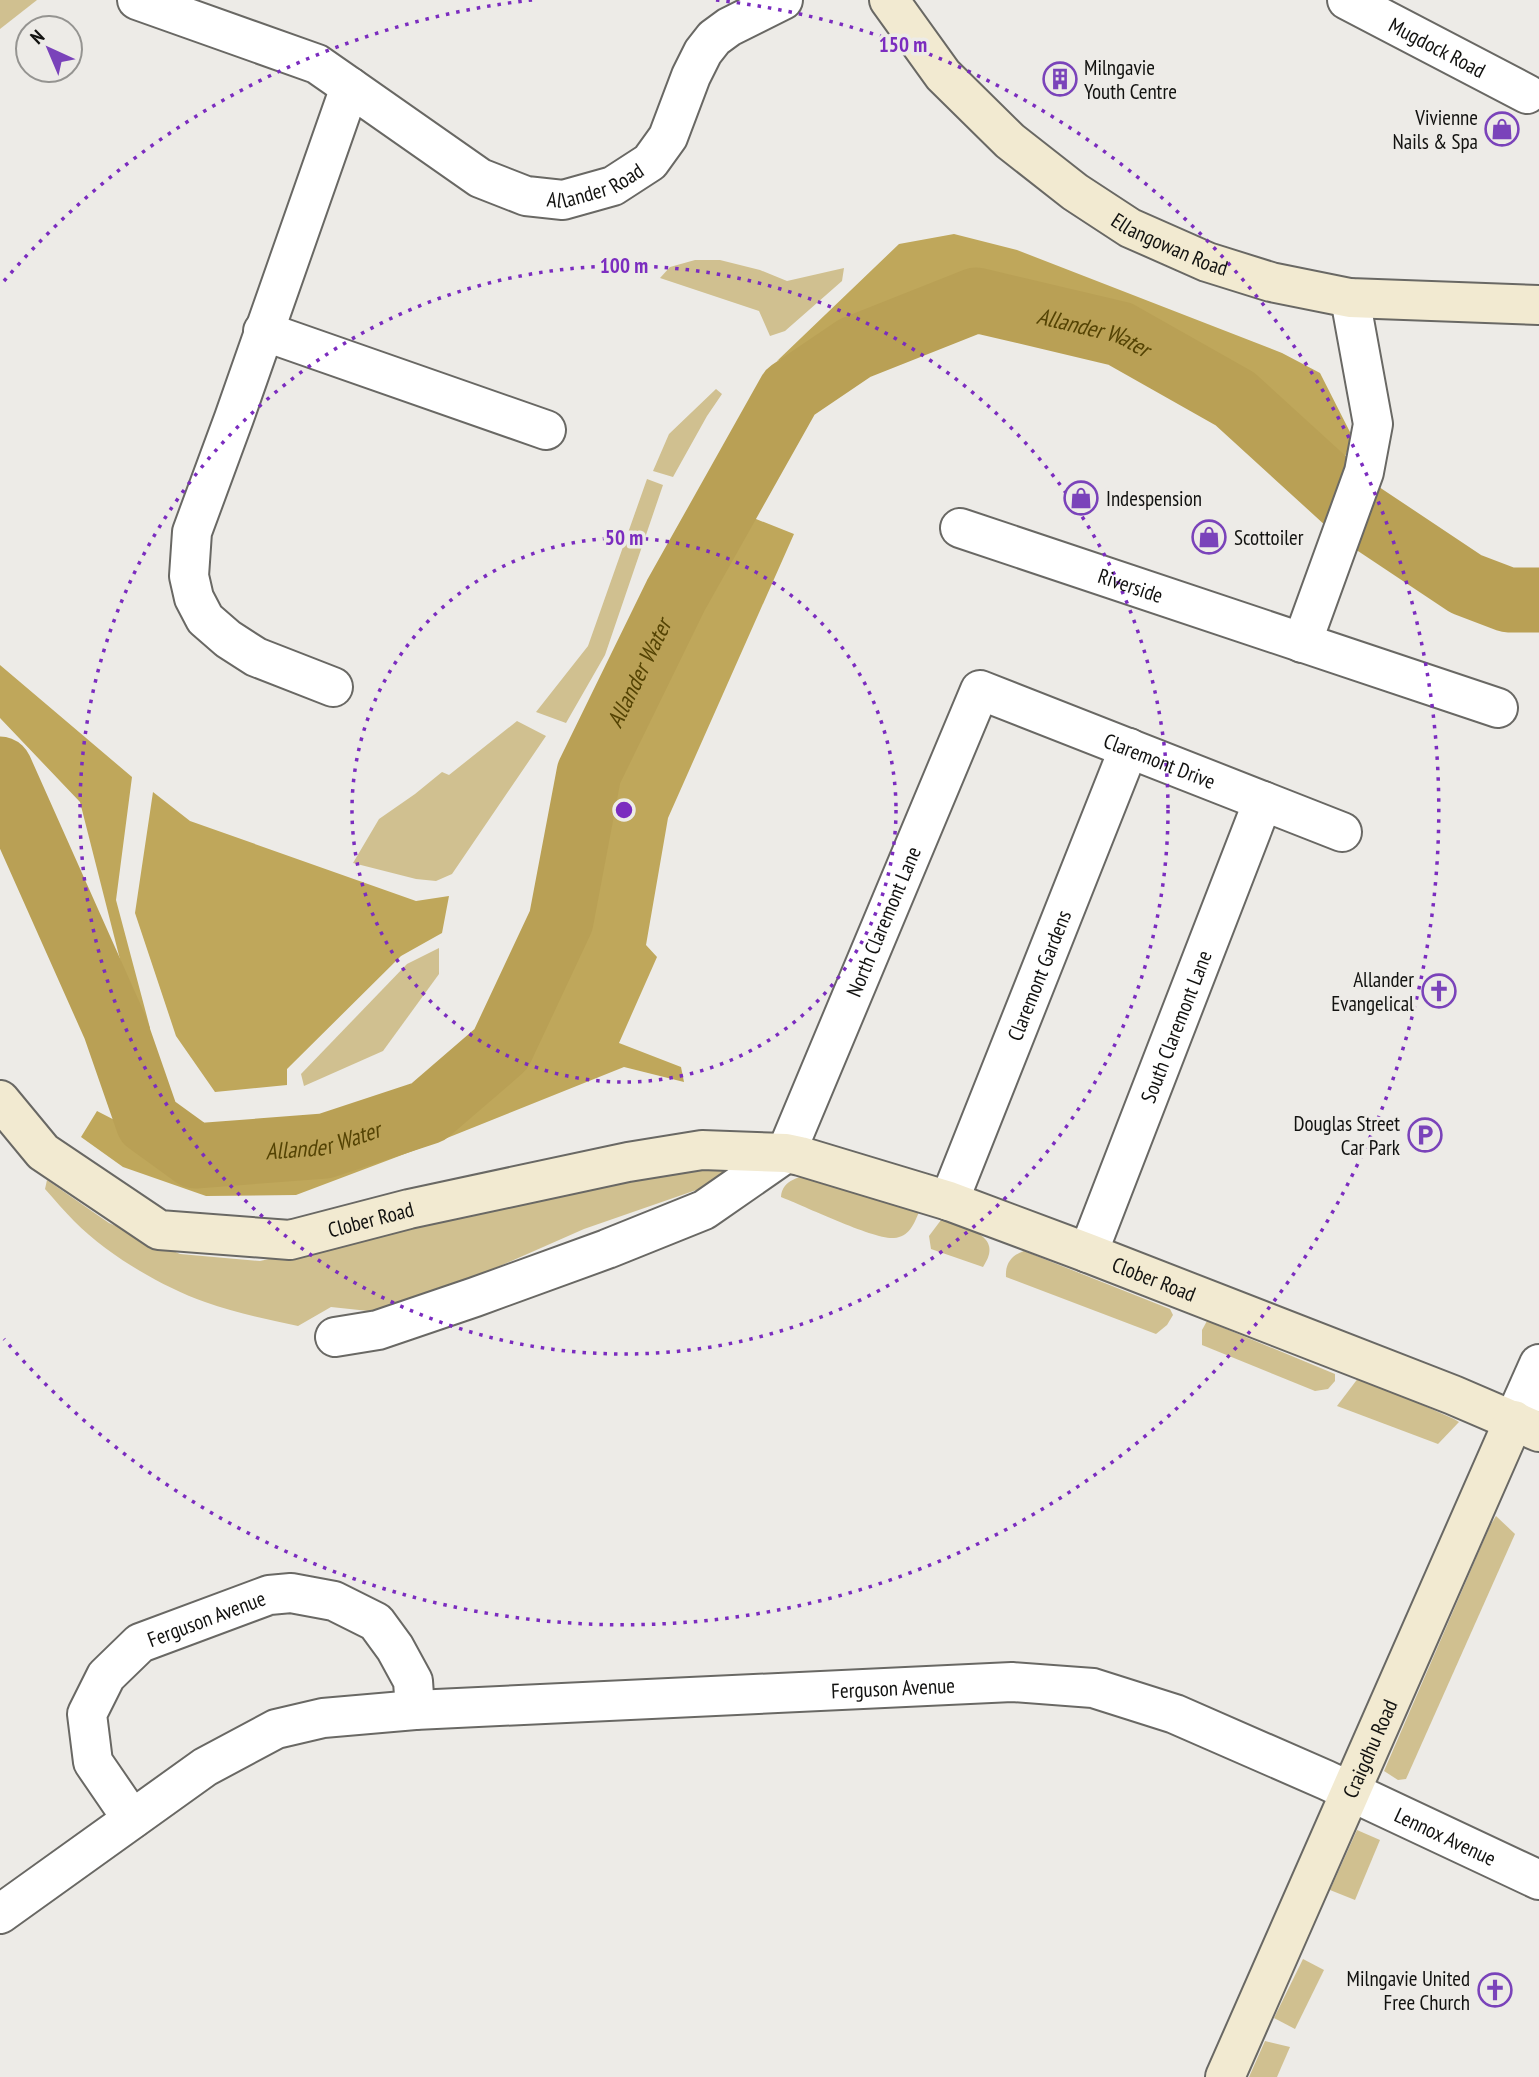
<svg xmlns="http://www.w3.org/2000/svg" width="1539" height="2077" font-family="'PT Sans Narrow',sans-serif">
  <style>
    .green { fill: #d0c090 }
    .forest { fill: #bfa75b }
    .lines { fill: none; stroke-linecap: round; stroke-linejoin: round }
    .river { stroke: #b9a055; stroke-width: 65 }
    .street-casing { stroke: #696864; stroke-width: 42 }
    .secondary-casing { stroke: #696864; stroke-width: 42 }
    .street { stroke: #fff; stroke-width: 38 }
    .secondary { stroke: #f2ead1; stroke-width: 38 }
    .ring { fill: none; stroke: #7b2cbf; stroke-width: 3.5; stroke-dasharray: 3.5 7 }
    .labels { text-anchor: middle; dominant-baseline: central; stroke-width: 7; stroke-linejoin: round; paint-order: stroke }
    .street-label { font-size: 21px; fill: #121210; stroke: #edebe7 }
    .poi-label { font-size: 21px; fill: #121210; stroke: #edebe7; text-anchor: end }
    .water-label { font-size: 23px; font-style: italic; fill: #544304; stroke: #edebe7 }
    .centre { fill: #7b2cbf; stroke: #edebe7; stroke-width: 3.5 }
    .ring-label { font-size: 21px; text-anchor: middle; font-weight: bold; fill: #7b2cbf; stroke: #edebe7; stroke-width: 7; stroke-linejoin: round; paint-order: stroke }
  </style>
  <rect width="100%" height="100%" fill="#edebe7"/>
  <g class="green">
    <polygon points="0,0 37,0 0,29"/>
    <polygon points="695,260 720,260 760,270 787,281 844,268 842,281 785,331 770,336 759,311 660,278 670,267"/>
    <polygon points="716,389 722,394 707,416 673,477 653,471 669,434"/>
    <polygon points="647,479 663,485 605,655 566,723 536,712 588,646"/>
    <polygon points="517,721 546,736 452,874 436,881 416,879 353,863 379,819 415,794 442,772 449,775"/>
    <polygon points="439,948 439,974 383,1051 304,1086 301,1074 407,964"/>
    <path d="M693 1165 751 1171 584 1229 434 1295 378 1312 331 1307 298 1326C267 1319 235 1313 205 1302 160 1286 108 1255 74 1221 64 1211 55 1200 45 1189L47 1180 109 1223 180 1254 260 1261Z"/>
    <path d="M815 1173 909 1203 919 1212C914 1224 909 1237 894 1238 875 1240 804 1206 781 1197 782 1179 801 1177 815 1173Z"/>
    <path d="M941 1220C964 1228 1006 1234 983 1267L931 1249 929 1236Z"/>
    <path d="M1024 1251 1170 1309 1173 1315 1167 1325 1156 1334 1006 1277C1005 1263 1012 1255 1024 1251Z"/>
    <polygon points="1207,1321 1335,1374 1335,1381 1328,1389 1315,1391 1202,1345 1202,1330"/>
    <polygon points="1359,1377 1454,1419 1459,1422 1438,1444 1337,1406"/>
    <polygon points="1496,1516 1515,1534 1406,1779 1398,1780 1384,1771 1490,1526"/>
    <polygon points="1357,1830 1380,1840 1355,1900 1330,1890"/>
    <polygon points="1303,1959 1324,1970 1295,2029 1274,2018"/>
    <polygon points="1265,2041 1290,2047 1277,2077 1249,2077"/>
  </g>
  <g class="forest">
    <polygon points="954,234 1017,250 1282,353 1320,373 1353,438 1340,468 1255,402 1159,339 1056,298 951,291 777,361 899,244"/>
    <polygon points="737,507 751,517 794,534 668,818 646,945 657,957 619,1043 681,1067 684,1082 624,1067 447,1138 296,1195 206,1196 123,1167 81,1137 97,1111 132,1129 193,1168 324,1160 468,1106 540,1028 574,922 606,795"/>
    <polygon points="0,665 132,777 116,900 150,1028 143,1050 80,802 0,718"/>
    <polygon points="153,792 190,821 416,901 449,896 442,933 401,956 287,1069 287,1085 215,1092 176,1036 135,913"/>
  </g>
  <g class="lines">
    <path class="river" id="s1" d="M0 769 115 1027 148 1122 195 1156 325 1146 428 1112 501 1049 561 921 589 773 676 595 790 392 855 348 976 300 1120 334 1235 399 1361 514 1466 584 1508 600H1539"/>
    <defs>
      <g id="street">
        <polyline points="137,0 317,64 350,87"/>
        <path id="s2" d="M1347 0 1527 94"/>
        <polyline points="263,331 546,430"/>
        <path id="s3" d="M960 528 1498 708"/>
        <polyline points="1302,643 1364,472 1373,424 1350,298"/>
        <path id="s4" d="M333 687 256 657 228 639 205 619 194 598 189 576 192 532 234 418 350 87 480 178 526 196 563 200 613 186 650 162 668 137 691 76 703 52 714 38 729 27 783 0"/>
        <path id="s5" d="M949 1201 1129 748"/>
        <path id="s6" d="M1088 1253 1263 801"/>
        <path id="s7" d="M335 1337 378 1330 475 1297 607 1249 704 1210 786 1153 980 690 1342 832"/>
        <polyline points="1514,1420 1539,1364"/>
        <path id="s8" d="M132 1819 93 1762 87 1714 106 1676 140 1643 269 1595 291 1593 334 1601 376 1622 395 1648 413 1681 415 1710"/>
        <path id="s9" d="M0 1914 205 1767 276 1729 323 1718 415 1710 1012 1682 1093 1688 1175 1714 1326 1780 1539 1880"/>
      </g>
      <g id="secondary">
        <path id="s10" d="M889 0 943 75 1010 141 1075 192 1130 228 1207 262 1271 282 1350 298 1539 305"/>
        <path id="s11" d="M0 1100 43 1152 159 1230 290 1240 409 1209 628 1162 702 1150 786 1153 800 1156 949 1201 1088 1253 1453 1395 1539 1432"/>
        <path id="s12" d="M1225 2077 1514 1420"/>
      </g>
    </defs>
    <use href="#street" class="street-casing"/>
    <use href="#secondary" class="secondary-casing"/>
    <use href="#street" class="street"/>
    <use href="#secondary" class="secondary"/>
  </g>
  <g class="ring">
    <circle cx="624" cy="810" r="272"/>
    <circle cx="624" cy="810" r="544"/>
    <path d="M4 281A815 815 0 0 1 532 0M716 0A815 815 0 1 1 4 1339"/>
  </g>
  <defs>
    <symbol id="building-ring" viewBox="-11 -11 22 22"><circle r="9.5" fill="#edebe7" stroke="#7a43ba" stroke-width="1.5"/><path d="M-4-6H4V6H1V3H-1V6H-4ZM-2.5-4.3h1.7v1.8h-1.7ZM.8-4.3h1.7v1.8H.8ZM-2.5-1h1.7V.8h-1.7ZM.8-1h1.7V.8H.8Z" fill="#7a43ba"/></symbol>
    <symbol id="shop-ring" viewBox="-11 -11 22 22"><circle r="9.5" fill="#edebe7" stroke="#7a43ba" stroke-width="1.5"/><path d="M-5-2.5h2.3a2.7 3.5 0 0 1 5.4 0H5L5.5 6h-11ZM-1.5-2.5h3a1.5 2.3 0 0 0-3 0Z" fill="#7a43ba"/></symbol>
    <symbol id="church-ring" viewBox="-11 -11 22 22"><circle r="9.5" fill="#edebe7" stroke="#7a43ba" stroke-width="1.5"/><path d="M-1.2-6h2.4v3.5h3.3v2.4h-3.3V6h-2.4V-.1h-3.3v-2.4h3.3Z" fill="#7a43ba"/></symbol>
    <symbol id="parking-ring" viewBox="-11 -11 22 22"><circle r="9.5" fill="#edebe7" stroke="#7a43ba" stroke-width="1.5"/><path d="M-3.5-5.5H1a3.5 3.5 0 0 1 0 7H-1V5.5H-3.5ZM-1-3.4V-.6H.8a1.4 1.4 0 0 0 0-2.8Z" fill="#7a43ba"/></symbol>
  </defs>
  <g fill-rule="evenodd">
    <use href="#building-ring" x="1041" y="60" width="38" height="38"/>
    <use href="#shop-ring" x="1483" y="110" width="38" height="38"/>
    <use href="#shop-ring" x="1062" y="479" width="38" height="38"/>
    <use href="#shop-ring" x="1190" y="518" width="38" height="38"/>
    <use href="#church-ring" x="1420" y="972" width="38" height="38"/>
    <use href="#parking-ring" x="1406" y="1116" width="38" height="38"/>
    <use href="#church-ring" x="1476" y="1971" width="38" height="38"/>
  </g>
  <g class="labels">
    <g class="street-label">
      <text stroke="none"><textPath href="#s2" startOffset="102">Mugdock Road</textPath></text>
      <text stroke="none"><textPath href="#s4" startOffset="989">Allander Road</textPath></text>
      <text stroke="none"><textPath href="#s10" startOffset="378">Ellangowan Road</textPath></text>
      <text stroke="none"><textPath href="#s3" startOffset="180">Riverside</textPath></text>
      <text stroke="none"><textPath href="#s7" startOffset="1186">Claremont Drive</textPath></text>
      <text stroke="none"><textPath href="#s7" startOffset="742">North Claremont Lane</textPath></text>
      <text stroke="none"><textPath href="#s5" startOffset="243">Claremont Gardens</textPath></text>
      <text stroke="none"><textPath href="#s6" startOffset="243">South Claremont Lane</textPath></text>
      <text stroke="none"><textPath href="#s11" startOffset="422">Clober Road</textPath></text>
      <text stroke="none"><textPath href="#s11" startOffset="1234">Clober Road</textPath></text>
      <text stroke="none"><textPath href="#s8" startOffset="278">Ferguson Avenue</textPath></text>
      <text stroke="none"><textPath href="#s9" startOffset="952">Ferguson Avenue</textPath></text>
      <text stroke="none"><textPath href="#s12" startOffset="359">Craigdhu Road</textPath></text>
      <text stroke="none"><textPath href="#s9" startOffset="1535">Lennox Avenue</textPath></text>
    </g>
    <g class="poi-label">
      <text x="1084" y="67" text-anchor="start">Milngavie<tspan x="1084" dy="24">Youth Centre</tspan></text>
      <text x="1478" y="117">Vivienne<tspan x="1478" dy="24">Nails &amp; Spa</tspan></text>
      <text x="1106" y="498" text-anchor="start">Indespension</text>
      <text x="1234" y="537" text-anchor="start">Scottoiler</text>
      <text x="1414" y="979">Allander<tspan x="1414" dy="24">Evangelical</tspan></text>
      <text x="1400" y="1123">Douglas Street<tspan x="1400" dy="24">Car Park</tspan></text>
      <text x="1470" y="1978">Milngavie United<tspan x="1470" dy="24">Free Church</tspan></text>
    </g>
    <g class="water-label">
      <text stroke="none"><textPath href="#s1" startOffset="1830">Allander Water</textPath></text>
      <text stroke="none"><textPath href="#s1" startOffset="1180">Allander Water</textPath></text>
      <text stroke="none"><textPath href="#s1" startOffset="570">Allander Water</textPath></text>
    </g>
  </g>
  <circle cx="624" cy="810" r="10" class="centre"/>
  <g class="ring-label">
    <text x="903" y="52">150 m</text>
    <text x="624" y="273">100 m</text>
    <text x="624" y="545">50 m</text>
  </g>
  <g transform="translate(49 49) rotate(316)"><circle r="33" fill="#edebe7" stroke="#959491" stroke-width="2"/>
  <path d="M0-5L12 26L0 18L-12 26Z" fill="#7a43ba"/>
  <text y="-10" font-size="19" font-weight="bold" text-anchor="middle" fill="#121210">N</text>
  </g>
</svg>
